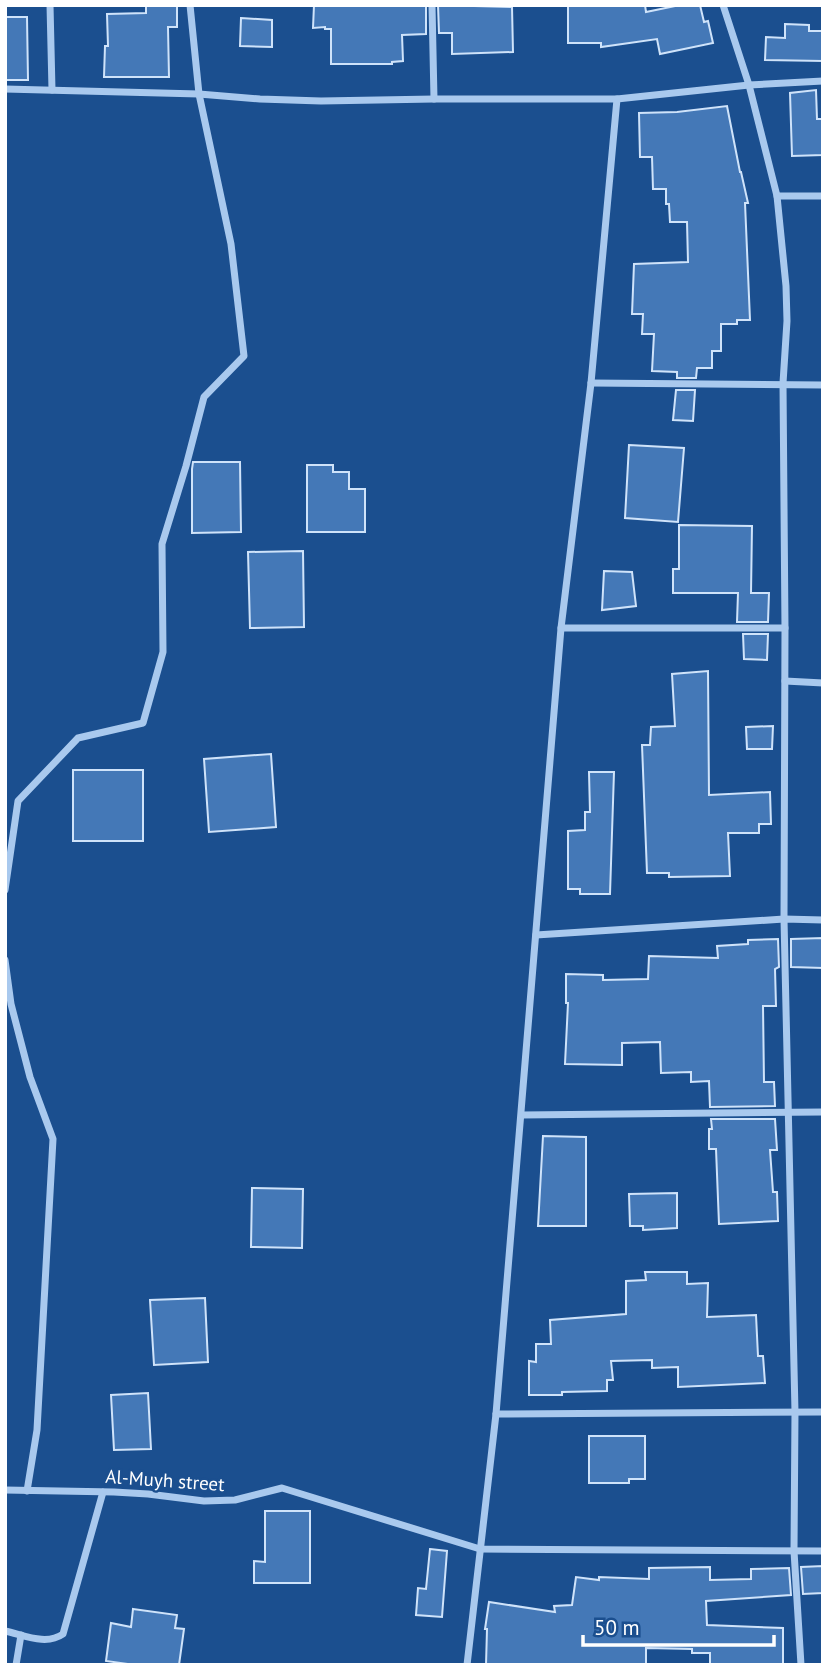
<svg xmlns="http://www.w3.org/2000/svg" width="828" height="1670" font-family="'PT Sans',sans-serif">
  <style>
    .building { fill: #4478b7; stroke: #cfe3fa; stroke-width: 2 }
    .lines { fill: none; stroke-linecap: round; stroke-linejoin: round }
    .street { stroke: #a9c9ee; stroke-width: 7 }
    .labels { text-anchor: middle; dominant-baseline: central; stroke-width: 5; stroke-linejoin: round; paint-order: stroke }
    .street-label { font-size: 19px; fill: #fff; stroke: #1b4f8f }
  </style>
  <rect width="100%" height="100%" fill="#1b4f8f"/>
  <g class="building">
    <polygon points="146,5 177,5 177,27 168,27 169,77 104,77 105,46 108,46 107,14 146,13"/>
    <polygon points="314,5 426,5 426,34 402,35 403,61 392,62 392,64 331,64 331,29 325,29 325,27 313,28"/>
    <polygon points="438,5 512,7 513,52 452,54 452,33 439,33"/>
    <polygon points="568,5 645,5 646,12 680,5 700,5 704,22 708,21 713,43 660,54 657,39 601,47 601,43 568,43"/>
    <polygon points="5,17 27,17 28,80 5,80"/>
    <polygon points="241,18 272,20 272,47 240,46"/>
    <polygon points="785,24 809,25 809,31 823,31 823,61 765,60 766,37 785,38"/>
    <polygon points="816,90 817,119 823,119 823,155 792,156 790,93"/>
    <polygon points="727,106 740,172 741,172 748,203 745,203 750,320 737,320 737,324 721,324 721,351 712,351 712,368 697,368 696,378 677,378 677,372 652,371 654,334 642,334 643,314 632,314 634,264 688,262 687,222 670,222 669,204 666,204 666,189 653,189 652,157 640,157 639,113 677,112"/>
    <polygon points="676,390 695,390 693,421 673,420"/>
    <polygon points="629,445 684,448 678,522 625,518"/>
    <polygon points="193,462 240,462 241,532 192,533 192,469"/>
    <polygon points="307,465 333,465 333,472 349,472 349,489 365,489 365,532 307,532"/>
    <polygon points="679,525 752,526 751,593 769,593 768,622 737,622 738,593 673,593 673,569 679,569"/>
    <polygon points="303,551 304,627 250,628 248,552"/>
    <polygon points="604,571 632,572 636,606 602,610"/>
    <polygon points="743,634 768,634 767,660 744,659"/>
    <polygon points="708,671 709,795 770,792 771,824 759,824 759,833 728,833 730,876 669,877 669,873 647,873 642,745 650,745 651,727 675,726 672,674"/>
    <polygon points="773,726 772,749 747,749 746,727"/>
    <polygon points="271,754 276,827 209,832 204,759"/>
    <rect x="73" y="770" width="70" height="71"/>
    <polygon points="589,772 614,772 610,894 580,894 580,889 568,889 568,831 585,830 585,812 590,812"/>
    <polygon points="823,938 823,968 791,967 791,939"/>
    <polygon points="778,939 779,967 775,969 776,1006 763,1006 764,1082 774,1082 775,1106 710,1107 709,1081 691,1082 691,1072 661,1073 660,1042 622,1043 622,1065 565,1064 568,1003 566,1003 566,974 603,975 603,980 648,979 649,956 718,958 717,946 748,944 748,940"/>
    <polygon points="711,1119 775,1119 777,1150 770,1150 773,1192 777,1192 778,1221 719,1224 716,1149 709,1149 709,1129 712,1129"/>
    <polygon points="543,1136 586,1137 586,1226 538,1226"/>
    <polygon points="252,1188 303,1189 302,1248 251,1247"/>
    <polygon points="677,1193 677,1228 643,1230 643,1226 630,1226 629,1194"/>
    <polygon points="645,1272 687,1272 687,1284 708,1283 707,1317 756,1315 758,1356 763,1356 765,1383 678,1387 678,1367 652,1368 652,1360 611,1361 613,1380 607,1380 607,1391 562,1392 562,1395 529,1395 529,1361 536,1362 536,1344 551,1344 550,1320 626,1314 626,1281 646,1280"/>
    <polygon points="205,1298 208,1362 154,1365 150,1300"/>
    <polygon points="148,1393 151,1449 114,1450 111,1395"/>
    <polygon points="589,1436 645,1436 645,1479 629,1479 629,1483 589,1483"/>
    <polygon points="265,1511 310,1511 310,1583 254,1583 254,1561 265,1562"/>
    <polygon points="430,1549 447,1551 442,1617 416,1615 418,1588 426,1589"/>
    <polygon points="823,1566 823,1593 803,1594 801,1567"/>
    <polygon points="710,1567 710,1580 751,1579 751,1569 789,1568 791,1595 706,1601 707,1625 783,1628 783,1665 710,1665 710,1653 692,1653 692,1649 646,1648 646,1665 486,1665 487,1629 485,1629 489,1602 555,1612 554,1606 572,1605 576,1577 599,1580 599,1577 649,1579 649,1568"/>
    <polygon points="133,1609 177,1615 175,1628 184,1629 179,1665 135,1665 106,1661 111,1623 131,1627"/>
  </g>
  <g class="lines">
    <g class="street">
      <polyline points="50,5 52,90"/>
      <polyline points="432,5 434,99"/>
      <polyline points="723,5 749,85 777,196 786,286 787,321 783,383 785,628 784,919 795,1412 794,1551 801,1665"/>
      <polyline points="5,89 199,94 260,99 321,101 434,99 617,99 749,85 823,81"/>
      <polyline points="777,196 823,196"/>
      <polyline points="591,383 823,385"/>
      <polyline points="561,628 785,628"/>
      <polyline points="785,681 823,683"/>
      <polyline points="5,890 18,801 78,738 143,723 163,652 162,544 186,466 204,397 244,356 231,244 199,94 190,5"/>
      <polyline points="536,935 784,919 823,920"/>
      <polyline points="5,960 11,1004 30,1077 53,1139 37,1430 27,1491"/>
      <polyline points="522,1115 823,1112"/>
      <polyline points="496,1414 823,1412"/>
      <polyline points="5,1490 114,1492 148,1494 204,1501 235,1500 282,1488 480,1549 823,1551"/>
      <path d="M5 1631C24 1635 46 1646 63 1634L103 1492"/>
      <polyline points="16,1665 21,1635"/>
      <polyline points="467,1665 496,1414 561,628 591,383 617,99"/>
    </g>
  </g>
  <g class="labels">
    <g class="street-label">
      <text transform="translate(165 1480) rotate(4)">Al-Muyh street</text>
    </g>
  </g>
  <rect width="828" height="1670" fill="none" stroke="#ffffff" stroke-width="14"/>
  <path d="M583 1635v10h191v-10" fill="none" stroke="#ffffff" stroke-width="3.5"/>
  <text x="594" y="1635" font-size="21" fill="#ffffff" stroke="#1b4f8f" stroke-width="5" paint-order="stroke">50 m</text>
</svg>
